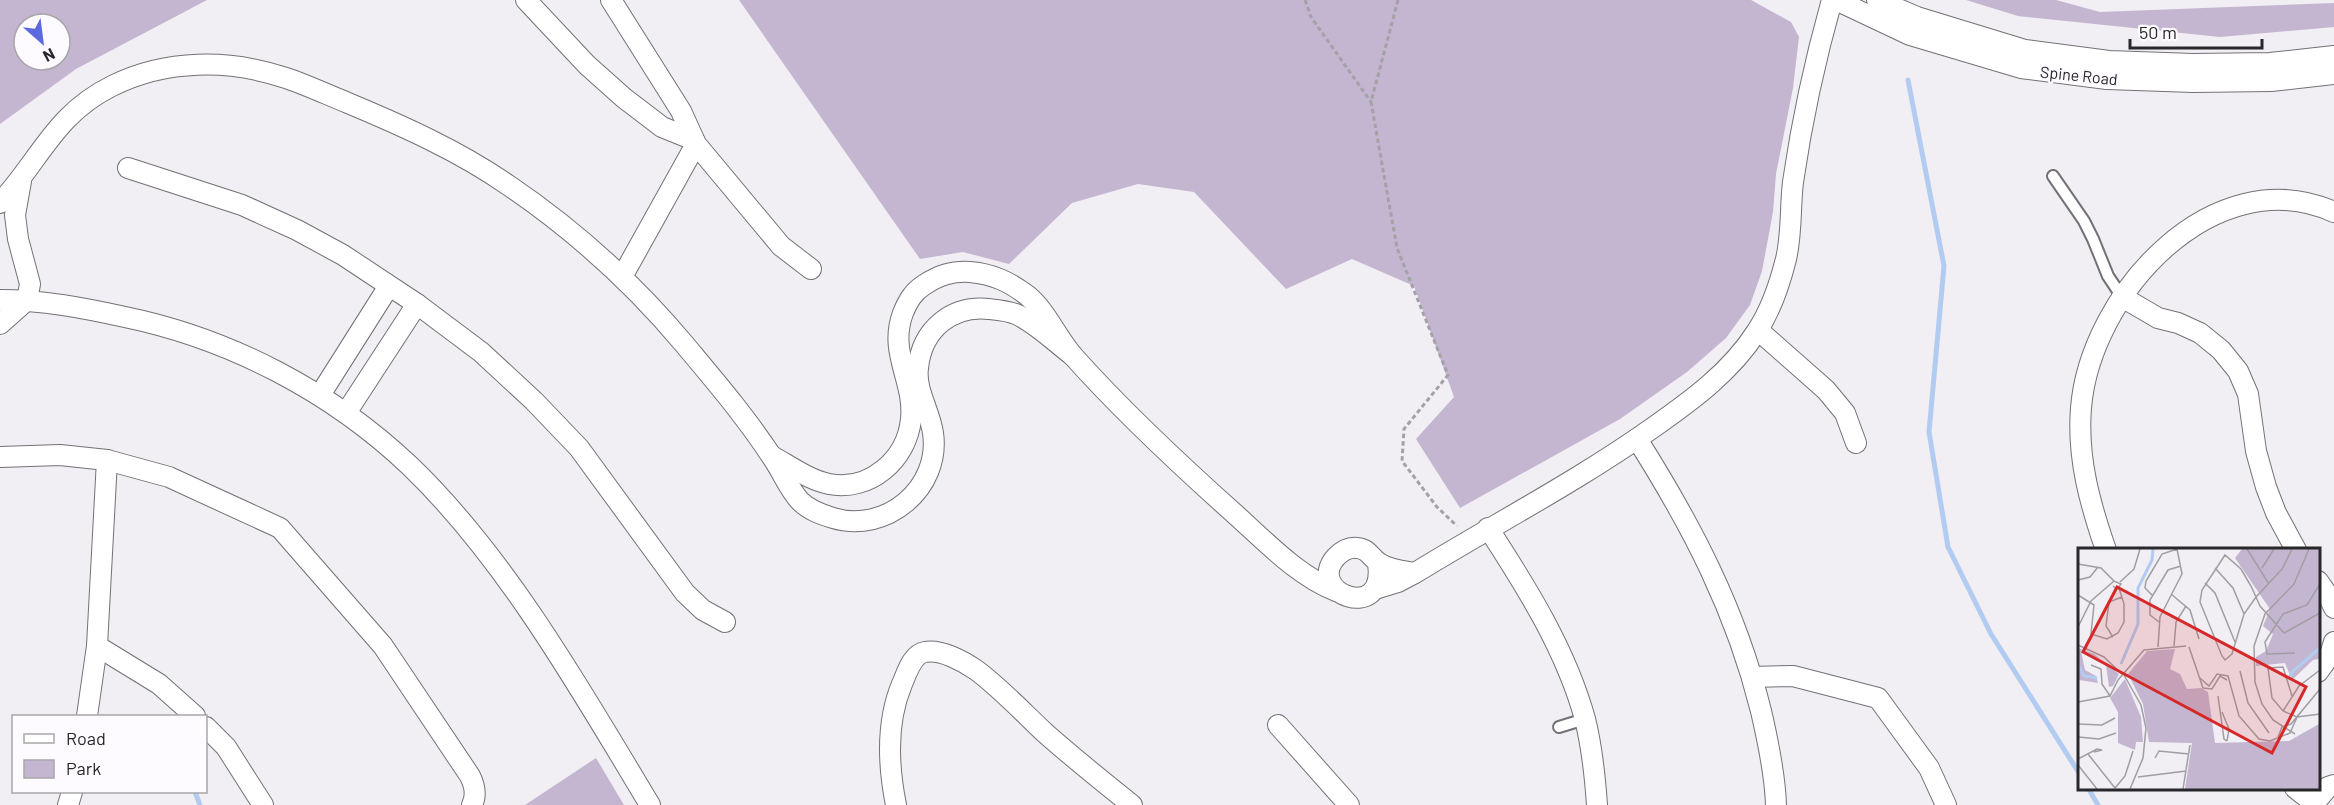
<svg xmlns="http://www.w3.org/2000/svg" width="2334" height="805" font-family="Barlow,sans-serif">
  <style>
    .green { fill: #c4b6d0; fill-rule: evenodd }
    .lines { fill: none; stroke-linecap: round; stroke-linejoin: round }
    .stream { stroke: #b1ccf0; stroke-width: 5 }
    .lane-casing { stroke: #737176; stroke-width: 14 }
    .street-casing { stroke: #737176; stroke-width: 22 }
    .path { stroke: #a4a2a6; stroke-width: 3; stroke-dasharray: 4.5 3; stroke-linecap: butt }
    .lane { stroke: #fff; stroke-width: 10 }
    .street { stroke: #fff; stroke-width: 20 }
    .labels { text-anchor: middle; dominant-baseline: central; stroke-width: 4.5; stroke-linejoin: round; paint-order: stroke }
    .street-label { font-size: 16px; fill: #282729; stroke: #fdfbff }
    .inset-river { fill: none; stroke: #b1ccf0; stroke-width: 3 }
    .inset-road { fill: none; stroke: #a19ea3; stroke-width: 1.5 }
    .view { fill: #d62828; fill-opacity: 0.15; stroke: #d62828; stroke-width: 3 }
    .inset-edge { fill: none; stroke: #282729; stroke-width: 3 }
  </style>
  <rect width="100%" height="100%" fill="#f1eef4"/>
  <g class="green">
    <path d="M0 0H207L76 69 0 124ZM24 24H60V60H24Z"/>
    <polygon points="739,0 1751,0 1791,22 1799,37 1793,88 1776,174 1773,212 1762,271 1750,305 1726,338 1687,372 1620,419 1460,508 1416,439 1454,397 1414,286 1352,259 1286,289 1194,192 1138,184 1072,203 1009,264 963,252 920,259"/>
    <polygon points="1966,0 2056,0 2100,12 2334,3 2334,27 2220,37 2018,16"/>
    <polygon points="596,758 624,805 525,805"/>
  </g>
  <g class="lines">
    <g class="stream">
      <polyline points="1908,80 1944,266 1929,432 1948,547 1991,634 2079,773"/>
      <polyline points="2088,788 2098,805"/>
      <polyline points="195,792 200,805"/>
    </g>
    <defs>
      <g id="lane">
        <polyline points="2053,176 2084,221 2093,239 2108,276 2122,297"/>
        <polyline points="1559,727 1585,719"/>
      </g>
      <g id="street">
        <polyline points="526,0 587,65 624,98 662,127 694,140"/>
        <polyline points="611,0 681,111 696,144 781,246 811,269"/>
        <polyline points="1836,0 1910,35 2021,68 2107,79 2193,82 2271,81 2334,74"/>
        <polyline points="1877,0 1917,17 2025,50 2109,61 2193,64 2270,63 2334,56"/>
        <polyline points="128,168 242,205 297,230 343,255 417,304 481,352 534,401 579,448 685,593 703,610 725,622"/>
        <path d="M0 203C40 160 55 114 112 86 166 59 229 59 286 78 307 85 328 95 348 103 403 126 459 151 508 185 573 229 634 284 685 345 715 381 746 417 772 457 782 471 788 488 800 501 809 510 820 514 833 518 886 534 941 488 933 433 930 411 915 390 918 368 922 329 952 305 989 309 999 310 1010 311 1018 315 1038 325 1055 342 1072 355"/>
        <polyline points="622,277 696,144"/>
        <polyline points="2122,297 2158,318 2178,323 2200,333 2221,350 2238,371 2248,394 2256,451 2266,487 2276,513 2296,550"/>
        <path d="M0 300C43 300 84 308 125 317 231 339 332 392 410 466 506 558 582 692 650 805"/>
        <polyline points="0,324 27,300 30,284 18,239 15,215 21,181"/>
        <polyline points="1758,330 1826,390 1845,413 1856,443"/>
        <polyline points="320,395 389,286"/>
        <polyline points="346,413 417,304"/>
        <path d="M1637 439C1692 526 1736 610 1761 711 1768 741 1775 774 1776 805"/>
        <path d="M772 456C790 466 809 480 829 484 869 492 907 460 911 419 915 381 888 353 903 313 908 301 913 292 924 285 939 275 952 271 970 272 993 274 1010 282 1028 296 1047 312 1057 338 1074 357 1124 413 1180 465 1236 515 1267 543 1298 576 1336 591"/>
        <path d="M0 457 60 455 107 460 169 477 280 528 383 646 470 776C475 786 477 795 472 805"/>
        <path d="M1488 528C1527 588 1566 650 1585 719 1592 747 1595 776 1597 805"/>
        <path d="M2106 550C2090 504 2077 458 2081 408 2090 295 2213 158 2334 212"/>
        <path d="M1378 563C1387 625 1304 592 1336 557 1341 552 1349 547 1357 548 1369 549 1370 557 1379 563 1389 570 1402 571 1415 573"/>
        <polyline points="2318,581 2329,597 2334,608"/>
        <path d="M1375 589 1398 582 1415 573C1493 525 1576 482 1651 429 1691 401 1731 372 1757 331 1771 310 1780 283 1786 259 1792 234 1790 207 1793 182 1802 120 1815 60 1832 0"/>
        <polyline points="97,646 159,684 195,716"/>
        <polyline points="2318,672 2330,655 2334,642"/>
        <polyline points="1752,677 1793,676 1878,698 1929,768 1946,805"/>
        <polyline points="87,716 97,646 107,460"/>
        <polyline points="1278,725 1349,805"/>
        <polyline points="206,727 226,747 263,805"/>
        <polyline points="2295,788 2314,803"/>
        <polyline points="68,805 72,792"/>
        <path d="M896 805C888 765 886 722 902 684 907 673 912 654 925 652 941 649 963 661 976 670 997 685 1024 713 1044 732 1072 757 1102 781 1132 805"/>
        <polyline points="2313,805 2328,787 2334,785"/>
      </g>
    </defs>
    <use href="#lane" class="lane-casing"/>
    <use href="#street" class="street-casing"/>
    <g class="path">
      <polyline points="1305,0 1311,17 1371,102"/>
      <polyline points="1398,0 1371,102 1397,248 1448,375 1404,429 1402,461 1437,507 1457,526"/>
    </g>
    <use href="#lane" class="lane"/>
    <use href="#street" class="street"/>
  </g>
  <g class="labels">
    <g class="street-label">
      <text transform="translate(2079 75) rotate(6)">Spine Road</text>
    </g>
  </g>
  <g transform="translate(2078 548)">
    <rect width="242" height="242" fill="#f1eef4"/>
    <path d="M164 1H241V111L235 112 214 132 207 115 178 118V109L188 103 195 86 185 78 192 61 157 10ZM0 100 16 106 41 126 35 138 31 139 28 117 3 103 7 122 18 128 20 135 1 132ZM97 101 92 121 102 126 109 141 123 140 130 144 137 195 211 193 241 176V241H107L114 195 71 194 65 156 50 126 69 103ZM47 131 63 169 65 194H58L57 202 40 195V164L32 150Z" fill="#c4b6d0"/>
    <path class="inset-river" d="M43 116 60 76V40L74 12 75 1M0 117 6 128 19 130M212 132 213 125 242 100"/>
    <path class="inset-road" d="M169 1 191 36M214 1 204 21 178 49 166 66 154 106 147 112 144 108 122 54 124 42 147 7 163 21 170 33 173 38 178 49 182 58 206 85 242 65M0 16 23 20 36 33M137 20 155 40 166 66M184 20 196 1M0 32 12 29 20 19M42 34 56 21 62 1M127 35 137 45 157 94M93 46 112 62 121 91M0 47 16 57 13 86 29 91 40 85 46 74V56L41 40M74 47 67 40 68 33 84 6 99 1M81 74 72 67V52L90 22 103 18M0 79 13 53 36 33 43 36 39 41 35 38M35 89 28 78 31 54 44 49M0 97 26 109 45 127M96 98 98 74 108 58M80 99 82 69 104 26 99 1M111 99 125 140 134 141 142 128 149 132M217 105 189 106 187 94 205 66 229 57 242 36M13 117 23 121 24 136 32 148M162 123 170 155 191 185M46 127 63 157 68 180 65 210 52 241M122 130 131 138 139 126 150 128 161 168 181 191 192 193 212 185 220 167M140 148 146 191 149 193M214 148 205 119 190 120 194 150 205 163 219 169 242 166M0 154 32 148 40 132 66 102 108 98M205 163 221 138 242 122M144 164 151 181 149 193M0 176 24 177 37 170M217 186 195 172 184 156 177 134 176 98 187 66 216 36 231 1M0 189 21 191 38 185M200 189 204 179 213 176 242 141M10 206 37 240 47 228 55 203M77 210 81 203 111 206M0 211 19 201 24 202 16 204M0 217 19 241M60 229 108 223M105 241 112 197"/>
    <path class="view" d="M39 39 228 139 194 205 5 104Z"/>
    <rect width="242" height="242" class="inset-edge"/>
  </g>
  <rect x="12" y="715" width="195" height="78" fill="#fdfbff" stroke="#a8a6a9" stroke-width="1.5"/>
  <rect x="24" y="734" width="30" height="9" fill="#ffffff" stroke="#a8a6a9" stroke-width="1.5"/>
  <text x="66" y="745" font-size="18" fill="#282729">Road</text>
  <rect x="24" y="760" width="30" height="18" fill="#c4b6d0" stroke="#a8a6a9" stroke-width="1.5"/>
  <text x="66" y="775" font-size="18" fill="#282729">Park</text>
  <g transform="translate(42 42) rotate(152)"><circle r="28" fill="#fdfbff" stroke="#a8a6a9" stroke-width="1.5"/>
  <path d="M0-4.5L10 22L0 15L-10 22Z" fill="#5c6ae1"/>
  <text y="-9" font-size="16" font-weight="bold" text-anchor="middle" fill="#282729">N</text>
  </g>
  <path d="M2130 39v9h132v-9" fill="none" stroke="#282729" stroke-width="3"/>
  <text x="2139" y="39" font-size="18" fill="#282729" stroke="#fdfbff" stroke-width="4.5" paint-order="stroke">50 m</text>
</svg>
